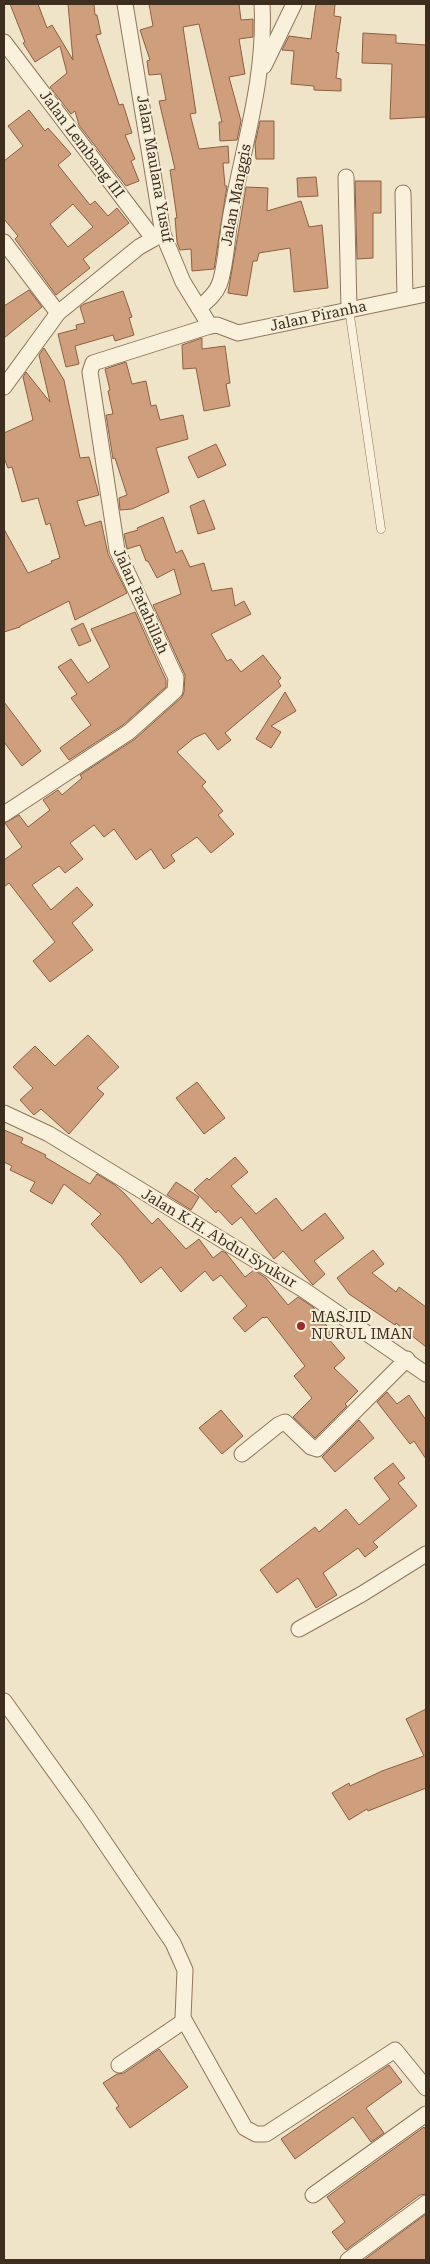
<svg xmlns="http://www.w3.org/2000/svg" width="430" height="2264" font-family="'Roboto Serif',serif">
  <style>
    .building { fill: #cf9f7d; stroke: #8d5f41; fill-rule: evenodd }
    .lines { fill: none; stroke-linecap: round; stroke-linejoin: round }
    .lane-casing { stroke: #8d765c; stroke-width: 9 }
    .street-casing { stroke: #8d765c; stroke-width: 17 }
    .lane { stroke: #faf1dc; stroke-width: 8 }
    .street { stroke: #faf1dc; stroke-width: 15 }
    .poi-dot { fill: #9e2a2b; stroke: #f7eed8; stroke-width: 2 }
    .labels { text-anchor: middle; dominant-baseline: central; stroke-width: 4; stroke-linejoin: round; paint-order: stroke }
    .street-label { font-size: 15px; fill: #3d2e20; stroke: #f7eed8 }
    .poi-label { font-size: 15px; fill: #3d2e20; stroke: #f7eed8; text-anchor: start }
  </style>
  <rect width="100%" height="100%" fill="#f0e4c8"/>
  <g class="building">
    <polygon points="10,4 38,4 47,28 52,25 73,60 68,4 94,4 95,15 97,15 101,34 96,35 119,105 123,104 132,133 125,135 135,159 131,161 139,181 126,186 79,125 75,111 71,114 50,87 67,73 60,46 35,62 23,43 25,42"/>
    <polygon points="149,4 239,4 241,20 253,19 253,37 239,39 245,74 229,77 241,121 237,140 220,141 219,122 222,122 199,24 183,27 196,113 190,114 199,149 228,146 229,163 223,163 225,186 227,186 214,269 192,271 191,249 180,250 177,242 175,218 177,218 170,170 175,169 159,101 166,100 161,74 149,75 147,61 150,60 140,30 153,26"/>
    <polygon points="316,4 335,4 334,16 341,17 336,52 339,53 336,78 341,79 341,91 314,90 314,86 291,84 294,51 282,50 289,36 311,39"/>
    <polygon points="363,33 396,35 396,43 426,45 426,117 390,119 392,64 362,63"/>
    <path d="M29 110 45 131 48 128 71 154 58 165 90 205 95 201 108 216 117 208 129 223 83 259 90 268 56 295 15 239 18 236 4 219V161L23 146 8 126ZM73 204 93 227 68 247 50 224Z"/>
    <polygon points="260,121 274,121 274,159 256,159 255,144"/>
    <polygon points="316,177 318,196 298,197 297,178"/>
    <polygon points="355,181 381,181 381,213 373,213 373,258 357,259"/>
    <polygon points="246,187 268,188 267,211 301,201 309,227 322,225 328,288 294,292 290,248 259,253 257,261 253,261 247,296 228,293"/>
    <polygon points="29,290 42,307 4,338 4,306"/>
    <polygon points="123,291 132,317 129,318 134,335 115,341 113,335 75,346 79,364 66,367 58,334 77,329 76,325 85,323 80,307 84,304"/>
    <polygon points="202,338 202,349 225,346 230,383 226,384 230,406 204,411 196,368 183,369 182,345"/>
    <polygon points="44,348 64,380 80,458 89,457 99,495 77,501 85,526 101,521 108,554 127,593 75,620 69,601 20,626 20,627 4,632 4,529 28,573 52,563 51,561 60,558 50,523 46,525 38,498 22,502 12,467 8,468 4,458 4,433 33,420 23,377 26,372 50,402 39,355"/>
    <polygon points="126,362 132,384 146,381 151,406 156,405 160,420 183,415 188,439 156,448 169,492 132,509 120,510 119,498 127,495 115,458 113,459 106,415 113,414 108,391 110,390 105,369"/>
    <polygon points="216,444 226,465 198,478 188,457"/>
    <polygon points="204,500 215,529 198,534 190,506"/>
    <polygon points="163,517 176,553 182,550 190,567 204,563 212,591 232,588 235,606 244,601 251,614 211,634 227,661 231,659 241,672 263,655 281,678 278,681 281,686 225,733 231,740 218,750 205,733 194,738 177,752 206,782 202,786 223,811 218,815 234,834 211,853 197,837 171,855 175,861 164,869 151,849 136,860 114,829 104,837 94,825 70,843 83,859 65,873 59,866 32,885 51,910 77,887 93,905 72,923 93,950 50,982 33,961 55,942 9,883 4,887 4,860 22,847 5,823 19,815 28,827 50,810 43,800 58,790 62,795 82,778 80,775 135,739 182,697 184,692 185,675 153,605 181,594 174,569 157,578 148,561 146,561 140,545 127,549 124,534 138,530 137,528"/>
    <polygon points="135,612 166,680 166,687 123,725 69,760 60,748 91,725 71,698 77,694 58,667 71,659 88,683 110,667 91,629"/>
    <polygon points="83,623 91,641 79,646 71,629"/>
    <polygon points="285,692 296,711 271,726 281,732 271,748 256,739"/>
    <polygon points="4,702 41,751 22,766 4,742"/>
    <polygon points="88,1035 119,1067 97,1088 104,1094 69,1134 41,1109 34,1115 20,1100 33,1088 13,1067 35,1046 55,1066"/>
    <polygon points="197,1082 225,1118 204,1134 176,1098"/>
    <polygon points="4,1130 23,1138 21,1143 46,1155 45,1157 90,1184 97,1174 115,1185 124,1193 152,1224 158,1218 186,1249 199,1239 213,1258 222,1251 226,1253 245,1277 254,1270 266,1278 288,1305 298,1297 313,1307 332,1333 327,1337 345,1358 334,1368 358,1391 345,1404 347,1406 315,1438 293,1417 312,1398 294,1376 305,1366 267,1317 264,1318 263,1317 245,1332 233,1318 247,1306 221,1275 213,1281 205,1271 181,1292 161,1267 141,1283 121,1256 91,1224 101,1214 64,1184 52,1204 30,1191 35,1182 10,1170 12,1166 4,1162"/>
    <polygon points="235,1157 248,1172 231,1186 256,1214 276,1198 302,1231 325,1213 344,1238 314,1261 325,1274 313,1285 283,1251 274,1259 241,1217 232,1225 218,1210 216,1213 194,1190 207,1178 209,1180"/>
    <polygon points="176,1182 199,1197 191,1210 167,1195"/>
    <polygon points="373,1250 384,1264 372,1273 396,1292 399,1287 426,1307 426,1347 396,1323 395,1325 349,1294 337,1278"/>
    <polygon points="387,1392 397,1404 409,1395 426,1420 426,1459 414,1441 410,1444 377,1402"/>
    <polygon points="221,1410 243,1436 222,1454 199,1428"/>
    <polygon points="359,1420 374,1438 335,1472 322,1457"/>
    <polygon points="393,1463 405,1478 398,1483 417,1506 373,1542 378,1547 365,1557 358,1548 323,1573 337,1595 316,1608 298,1578 277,1593 260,1570 315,1527 319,1532 346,1509 359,1525 390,1499 374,1478"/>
    <polygon points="426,1709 426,1788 368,1811 367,1809 349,1820 332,1793 349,1783 350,1786 382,1771 424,1756 406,1719"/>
    <polygon points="159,2049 188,2087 130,2128 116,2108 119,2106 103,2083 117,2074 124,2073"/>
    <polygon points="389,2065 402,2082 366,2108 384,2133 371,2142 353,2117 295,2159 281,2139"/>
    <polygon points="424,2127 426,2130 426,2194 420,2195 346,2250 332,2232 345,2222 327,2197"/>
    <polygon points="426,2214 426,2260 364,2260"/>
  </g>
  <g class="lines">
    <defs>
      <polyline id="lane" points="349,309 381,529"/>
      <g id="street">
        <polyline points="125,4 163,234 183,282 210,326"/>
        <polyline points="4,42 153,238"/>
        <polyline points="264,66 294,4"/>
        <polyline points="346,177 349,309"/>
        <polyline points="403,193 405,298"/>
        <polyline points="4,242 58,313"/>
        <path d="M199 308C207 301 215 295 219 285 226 269 227 234 231 214 244 144 266 76 262 4"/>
        <polyline points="4,387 58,313 139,247 162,234"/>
        <polyline points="4,814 129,732 175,691 176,678 117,550 90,372 93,363 210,326 217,325 238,333 426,294"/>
        <polyline points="4,1113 49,1134 304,1290 426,1374"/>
        <polyline points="242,1454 278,1425 285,1422 311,1447 317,1449 407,1359"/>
        <polyline points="299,1629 362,1594 426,1554"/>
        <polyline points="4,1701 86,1815 173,1943 185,1970 183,2018 245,2128 256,2134 266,2134 395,2050 426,2088"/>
        <polyline points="119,2065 184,2021"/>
        <polyline points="313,2195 426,2114"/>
        <polyline points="348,2260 426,2203"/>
      </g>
    </defs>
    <use href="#lane" class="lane-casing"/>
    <use href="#street" class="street-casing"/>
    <use href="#lane" class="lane"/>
    <use href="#street" class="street"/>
  </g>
  <circle class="poi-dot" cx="301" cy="1326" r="5"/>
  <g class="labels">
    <g class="street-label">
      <text transform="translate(82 144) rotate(53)">Jalan Lembang III</text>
      <text transform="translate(155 169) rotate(80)">Jalan Maulana Yusuf</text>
      <text transform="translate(236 195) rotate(-79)">Jalan Manggis</text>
      <text transform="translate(318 316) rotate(-12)">Jalan Piranha</text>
      <text transform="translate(141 601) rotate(66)">Jalan Fatahillah</text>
      <text transform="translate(219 1238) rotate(31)">Jalan K.H. Abdul Syukur</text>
    </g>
    <g class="poi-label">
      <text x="311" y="1317">MASJID<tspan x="311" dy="17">NURUL IMAN</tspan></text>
    </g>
  </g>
  <rect width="430" height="2264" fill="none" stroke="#3d2e20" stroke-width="10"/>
</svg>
